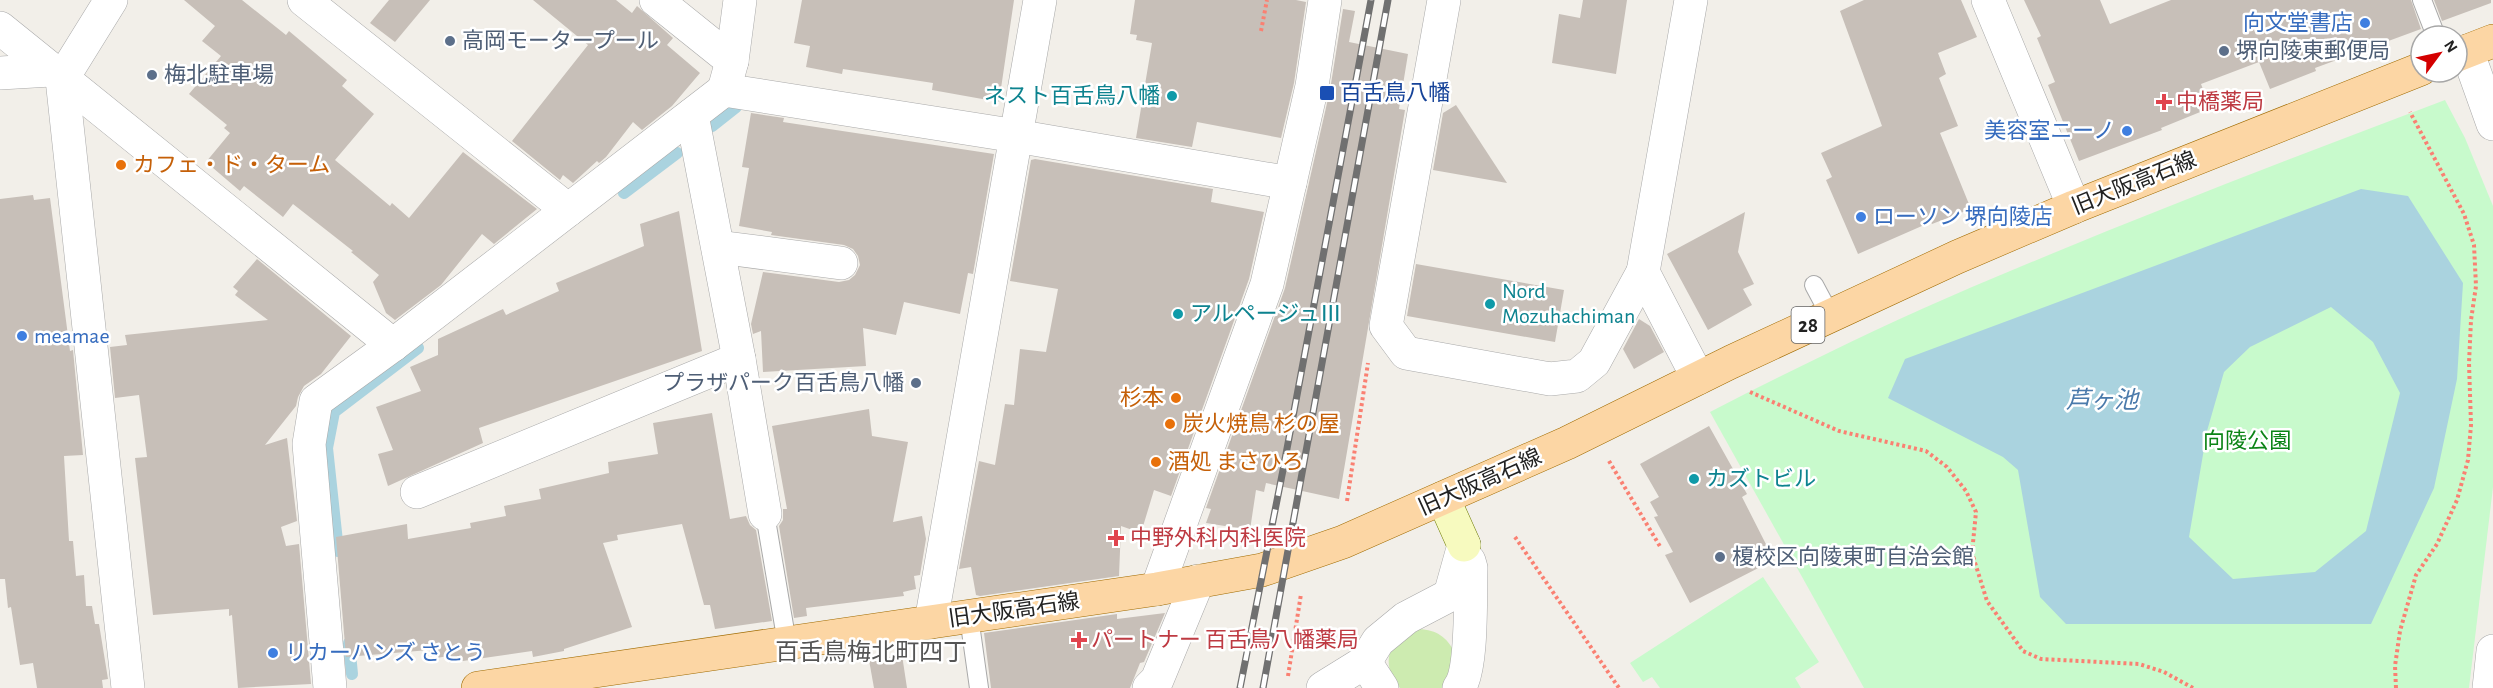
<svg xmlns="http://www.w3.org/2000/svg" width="2493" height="688" font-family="'Alegreya Sans','Noto Sans JP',sans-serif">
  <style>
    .grass { fill: #cdebb0 }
    .park { fill: #c8facc }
    .water { fill: #aad3df; fill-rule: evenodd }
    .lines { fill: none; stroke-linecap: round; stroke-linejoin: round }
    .stream { stroke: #aad3df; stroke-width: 12 }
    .building { fill: #c7bfb8 }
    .lane-casing { stroke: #a9a9a9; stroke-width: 20 }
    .street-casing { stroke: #a9a9a9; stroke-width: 34 }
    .secondary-casing { stroke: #707d05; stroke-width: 34 }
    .primary-casing { stroke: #a06b00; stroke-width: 34 }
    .path { stroke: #fa8072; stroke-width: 4; stroke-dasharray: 3 3; stroke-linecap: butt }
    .lane { stroke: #fff; stroke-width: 18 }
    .street { stroke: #fff; stroke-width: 33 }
    .secondary { stroke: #f7fabf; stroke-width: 33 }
    .primary { stroke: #fcd6a4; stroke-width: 33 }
    .rail-casing { stroke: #707070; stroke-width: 7 }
    .rail { stroke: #fff; stroke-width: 4.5; stroke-dasharray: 14; stroke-linecap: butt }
    .shop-dot { fill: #3f7fe0; stroke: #fff; stroke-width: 2 }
    .service-dot { fill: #5c6f8a; stroke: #fff; stroke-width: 2 }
    .transit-dot { fill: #1a4fb4; stroke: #fff; stroke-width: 2 }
    .culture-dot { fill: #0f9aa8; stroke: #fff; stroke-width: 2 }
    .health-dot { fill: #e0444e; stroke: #fff; stroke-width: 2 }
    .food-dot { fill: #e8710a; stroke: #fff; stroke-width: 2 }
    .labels { text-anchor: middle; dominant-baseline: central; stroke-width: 5; stroke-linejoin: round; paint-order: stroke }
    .shield { fill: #fff; stroke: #646464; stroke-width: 1.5 }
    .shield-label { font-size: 21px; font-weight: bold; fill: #222 }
    .shop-label { font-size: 22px; fill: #366cbe; stroke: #fff; text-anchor: start }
    .service-label { font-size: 22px; fill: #4e5e75; stroke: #fff; text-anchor: start }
    .transit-label { font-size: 22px; fill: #164399; stroke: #fff; text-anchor: start }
    .culture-label { font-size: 22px; fill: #0d838f; stroke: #fff; text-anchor: start }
    .health-label { font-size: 22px; fill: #be3a42; stroke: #fff; text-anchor: start }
    .food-label { font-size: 22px; fill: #c56008; stroke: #fff; text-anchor: start }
    .street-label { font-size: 22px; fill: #222; stroke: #fff }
    .park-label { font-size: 22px; fill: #0c8416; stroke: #fff }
    .water-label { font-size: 24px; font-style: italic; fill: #4a7aab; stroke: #fff }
    .neighbourhood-label { font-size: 24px; fill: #555; stroke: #fff }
  </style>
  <rect width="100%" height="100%" fill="#f2efe9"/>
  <path class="grass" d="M1419 629C1437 630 1447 637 1455 653L1446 688H1400C1388 675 1383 654 1398 640 1403 635 1413 632 1419 629Z"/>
  <g class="park">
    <path d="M2445 100 2465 138 2493 206V487L2469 688H1864L1710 412C1796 368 1883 325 1972 287 2128 221 2286 160 2445 100Z"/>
    <polygon points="1763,577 1819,662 1795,678 1801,688 1660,688 1652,677 1643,682 1630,663"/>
  </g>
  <path class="water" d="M2361 189 2408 196 2463 283 2457 379 2434 488 2371 624H2066L2040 597 2018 470 2003 457 1888 398 1905 359ZM2331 307 2373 342 2400 393 2366 531 2315 572 2233 579 2189 537 2207 431 2224 372 2250 347Z"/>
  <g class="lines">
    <g class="stream">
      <polyline points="712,126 736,107"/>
      <polyline points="624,193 677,153"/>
      <polyline points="338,551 327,448 334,412 418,348"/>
      <polyline points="349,643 352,674"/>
    </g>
  </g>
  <g class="building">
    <polygon points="184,0 242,0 286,35 289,31 347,80 342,86 374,114 335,160 390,206 392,203 409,218 463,152 537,209 494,244 482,234 441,285 395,320 386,313 373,282 379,275 351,252 353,251 293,204 283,217 244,186 240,191 206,162 230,133 224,128 227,125 189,94 221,56 202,41 215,26"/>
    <polygon points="389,0 430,0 395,42 370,23"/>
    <polygon points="533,0 616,0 632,13 637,6 673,38 667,45 700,73 672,106 642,130 633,122 606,157 599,163 597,161 573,183 563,175 560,180 512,141 588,45"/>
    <polygon points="802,0 1014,0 999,102 932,90 933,83 843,69 842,74 806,67 810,46 794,43"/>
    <polygon points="1135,0 1296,0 1306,2 1294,83 1281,138 1197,122 1192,147 1136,138 1152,43 1136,40 1137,35 1130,34"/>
    <polygon points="1583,0 1627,0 1616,74 1552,63 1559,14 1580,18"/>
    <polygon points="1864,0 1961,0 1977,37 1938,53 1946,74 1939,78 1958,126 1940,133 1971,209 1932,224 1931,222 1858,254 1826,180 1832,177 1821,153 1882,126 1840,11"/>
    <polygon points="2024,0 2100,0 2110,24 2171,0 2411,0 2421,29 2315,68 2316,71 2270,89 2259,62 2201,84 2210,108 2161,128 2162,130 2079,161 2048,85 2055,82 2037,38 2041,36"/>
    <polygon points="2434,0 2491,0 2491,3 2442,21"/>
    <polygon points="1343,9 1355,11 1349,42 1408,54 1399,109 1405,110 1339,499 1266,483 1264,492 1256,490 1250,530 1206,523 1211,509 1206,508 1285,288 1330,90"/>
    <polygon points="1456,105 1507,183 1433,170 1443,113"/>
    <polygon points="751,113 784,118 783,122 994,154 973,274 968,273 960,314 904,302 896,335 863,328 866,366 763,372 761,331 753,334 751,324 763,272 839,282 849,280 855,275 860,265 858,256 853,249 844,245 771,235 772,232 739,226 749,168 742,167"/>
    <polygon points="1035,159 1213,189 1211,202 1264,212 1249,279 1171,496 1154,490 1141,533 1121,526 1119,576 980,596 976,595 971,567 959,569 979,461 995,465 1005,404 1014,405 1020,349 1046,352 1058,289 1010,281 1031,160"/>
    <polygon points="33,195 34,200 50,198 70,351 73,350 83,455 64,456 69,541 73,541 76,576 84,575 86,606 92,606 95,624 99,624 108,679 102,680 103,688 37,688 33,663 20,665 11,607 8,608 5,579 0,579 0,199"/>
    <polygon points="679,211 702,351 479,428 483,443 388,486 378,454 393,450 376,407 421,391 410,367 438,355 438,339 503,309 506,315 559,291 556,283 644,246 640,224"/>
    <polygon points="1745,212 1738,252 1754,284 1743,289 1752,305 1708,330 1667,254"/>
    <polygon points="257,259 351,336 321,374 304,386 298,397 296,406 265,445 287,438 297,521 281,527 286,546 299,544 311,684 238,688 232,615 229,616 229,609 153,615 135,458 147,457 139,395 115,398 110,347 127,345 125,335 268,320 235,295 238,291 233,287"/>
    <polygon points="1416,264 1564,290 1555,342 1407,316"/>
    <polygon points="1639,319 1650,326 1664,352 1634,369 1623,349"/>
    <polygon points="869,409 872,436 908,442 893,522 922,516 926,539 920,575 914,576 916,589 903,592 904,596 806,608 807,616 794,618 779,526 783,520 783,509 787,509 772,426"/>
    <polygon points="712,413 730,519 746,516 750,525 756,530 772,621 715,629 710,605 704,605 682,524 617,535 618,540 603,543 632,627 564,649 564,651 533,657 532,651 449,663 448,656 431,659 429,650 346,657 336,537 407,524 408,539 471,528 470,523 506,516 504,506 541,499 539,489 609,473 608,462 658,454 653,423"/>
    <polygon points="1709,426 1747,494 1742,497 1774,560 1690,603 1665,555 1673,552 1654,517 1658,516 1650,502 1659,497 1640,464"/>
    <polygon points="1165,613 1144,662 1140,663 1130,688 991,688 984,633 1117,614 1117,619"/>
    <polygon points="902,655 907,688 874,688 869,660"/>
  </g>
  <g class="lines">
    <defs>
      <g id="lane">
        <polyline points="2422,0 2436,36"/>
        <polyline points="1814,285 1830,315"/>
        <polyline points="765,514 787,643"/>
        <polyline points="969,617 979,688"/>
      </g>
      <g id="street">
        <polyline points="111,0 62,79 128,688"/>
        <polyline points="304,0 568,210"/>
        <polyline points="656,0 732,61"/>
        <polyline points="740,0 732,61 724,90 1016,136 931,622"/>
        <polyline points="1040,0 1016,136 1290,183"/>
        <polyline points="1444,0 1386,326 1406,353 1550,379 1577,376 1594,362 1643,272"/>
        <polyline points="1691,0 1643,272 1698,378"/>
        <polyline points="1988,0 2074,207"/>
        <polyline points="0,28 393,345"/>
        <polyline points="2467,51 2493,124"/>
        <polyline points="0,73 51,70"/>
        <polyline points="692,115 739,359 765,514"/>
        <polyline points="718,247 841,263"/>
        <polyline points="417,492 739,359"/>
        <polyline points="1157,589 1267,284 1312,86 1325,0"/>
        <polyline points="1365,662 1382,688"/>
        <polyline points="330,688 309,444 316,401 393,345 724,90"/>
        <polyline points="1149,688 1157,680 1198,581"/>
        <polyline points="1323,688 1365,662 1378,641 1406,618 1450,595 1464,545"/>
        <path d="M1459 688C1473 670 1470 593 1471 568L1469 561"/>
        <polyline points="2489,688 2493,651"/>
      </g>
      <polyline id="secondary" points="1443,498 1464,545"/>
      <g id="primary">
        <polyline points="2457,55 2493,41"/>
        <polyline points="478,688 1157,589 1262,570 1343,542 1567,443 1731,362 1957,257 2074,207 2421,69"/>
      </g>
    </defs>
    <use href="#lane" class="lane-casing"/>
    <use href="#street" class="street-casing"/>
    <use href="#secondary" class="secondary-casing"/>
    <use href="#primary" class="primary-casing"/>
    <g class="path">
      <polyline points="1261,31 1267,0"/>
      <polyline points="1750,392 1839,431 1926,451 1947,467 1966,491 1976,512 1972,553 1987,601 2023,651 2041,659 2139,664 2164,672 2193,688"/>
      <polyline points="1609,461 1661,548"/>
      <polyline points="1347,501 1368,363"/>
      <polyline points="1515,537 1619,688"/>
      <polyline points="1288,676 1301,594"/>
      <polyline points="2396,688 2395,666 2400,631 2416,575 2437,544 2457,500 2468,460 2471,425 2469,363 2471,320 2476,286 2474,245 2464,214 2410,112"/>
    </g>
    <use href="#lane" class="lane"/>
    <use href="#street" class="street"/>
    <use href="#secondary" class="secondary"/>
    <use href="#primary" class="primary"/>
    <defs>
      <g id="rail">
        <polyline points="1240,688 1283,470 1371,0"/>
        <polyline points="1263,688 1388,0"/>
      </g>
    </defs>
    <use href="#rail" class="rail-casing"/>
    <use href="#rail" class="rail"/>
  </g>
  <g class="shop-dot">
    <circle cx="2365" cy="23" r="6"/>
    <circle cx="2127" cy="131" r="6"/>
    <circle cx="1861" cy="217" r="6"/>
    <circle cx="22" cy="336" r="6"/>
    <circle cx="273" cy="653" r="6"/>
  </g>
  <g class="service-dot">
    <circle cx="450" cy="41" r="6"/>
    <circle cx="2224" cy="51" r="6"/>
    <circle cx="152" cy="75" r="6"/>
    <circle cx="916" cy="383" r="6"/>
    <circle cx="1720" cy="557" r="6"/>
  </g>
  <rect class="transit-dot" x="1319" y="85" width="16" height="16" rx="3"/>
  <g class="culture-dot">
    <circle cx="1172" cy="96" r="6"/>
    <circle cx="1490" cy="304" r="6"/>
    <circle cx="1178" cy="314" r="6"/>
    <circle cx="1694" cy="479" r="6"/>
  </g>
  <g class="health-dot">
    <path d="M2161 93h6v6h6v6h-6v6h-6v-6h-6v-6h6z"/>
    <path d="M1113 529h6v6h6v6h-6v6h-6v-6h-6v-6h6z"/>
    <path d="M1076 631h6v6h6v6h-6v6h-6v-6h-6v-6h6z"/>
  </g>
  <g class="food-dot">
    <circle cx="121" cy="165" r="6"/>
    <circle cx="1176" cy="398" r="6"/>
    <circle cx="1170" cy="424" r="6"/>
    <circle cx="1156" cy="462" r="6"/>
  </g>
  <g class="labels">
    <rect class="shield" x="1791.5" y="307" width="33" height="36" rx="4.5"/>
    <g class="shield-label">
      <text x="1808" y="325">28</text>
    </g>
    <g class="shop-label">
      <text x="2353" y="23" text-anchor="end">向文堂書店</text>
      <text x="2115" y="131" text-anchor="end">美容室ニーノ</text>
      <text x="1873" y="217">ローソン 堺向陵店</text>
      <text x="34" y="336">meamae</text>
      <text x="285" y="653">リカーハンズ さとう</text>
    </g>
    <g class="service-label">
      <text x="462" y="41">高岡モータープール</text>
      <text x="2236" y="51">堺向陵東郵便局</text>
      <text x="164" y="75">梅北駐車場</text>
      <text x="904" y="383" text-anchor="end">プラザパーク百舌鳥八幡</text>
      <text x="1732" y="557">榎校区向陵東町自治会館</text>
    </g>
    <g class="transit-label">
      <text x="1340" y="93">百舌鳥八幡</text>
    </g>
    <g class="culture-label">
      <text x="1160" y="96" text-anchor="end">ネスト百舌鳥八幡</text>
      <text x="1502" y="291">Nord<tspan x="1502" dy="25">Mozuhachiman</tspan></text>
      <text x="1190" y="314">アルページュⅢ</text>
      <text x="1706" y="479">カズトビル</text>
    </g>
    <g class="health-label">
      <text x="2176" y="102">中橋薬局</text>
      <text x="1130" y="538">中野外科内科医院</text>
      <text x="1091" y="640">パートナー 百舌鳥八幡薬局</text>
    </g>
    <g class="food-label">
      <text x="133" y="165">カフェ・ド・ターム</text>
      <text x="1164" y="398" text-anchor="end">杉本</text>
      <text x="1182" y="424">炭火焼鳥 杉の屋</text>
      <text x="1168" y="462">酒処 まさひろ</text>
    </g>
    <g class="street-label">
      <text transform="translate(2134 183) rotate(-22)">旧大阪高石線</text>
      <text transform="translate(1480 482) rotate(-24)">旧大阪高石線</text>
      <text transform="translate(1014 610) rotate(-8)">旧大阪高石線</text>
    </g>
    <g class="park-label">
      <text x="2247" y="441">向陵公園</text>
    </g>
    <g class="water-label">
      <text x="2102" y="401">芦ヶ池</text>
    </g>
    <g class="neighbourhood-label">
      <text x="871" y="653">百舌鳥梅北町四丁</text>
    </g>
  </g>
  <g transform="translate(2439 54) rotate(57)"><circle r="28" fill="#ffffff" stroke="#a7a7a7" stroke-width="1.5"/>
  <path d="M0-4.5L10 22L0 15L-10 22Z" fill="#d40000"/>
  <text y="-9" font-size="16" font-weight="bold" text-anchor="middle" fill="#222222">N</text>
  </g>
</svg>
